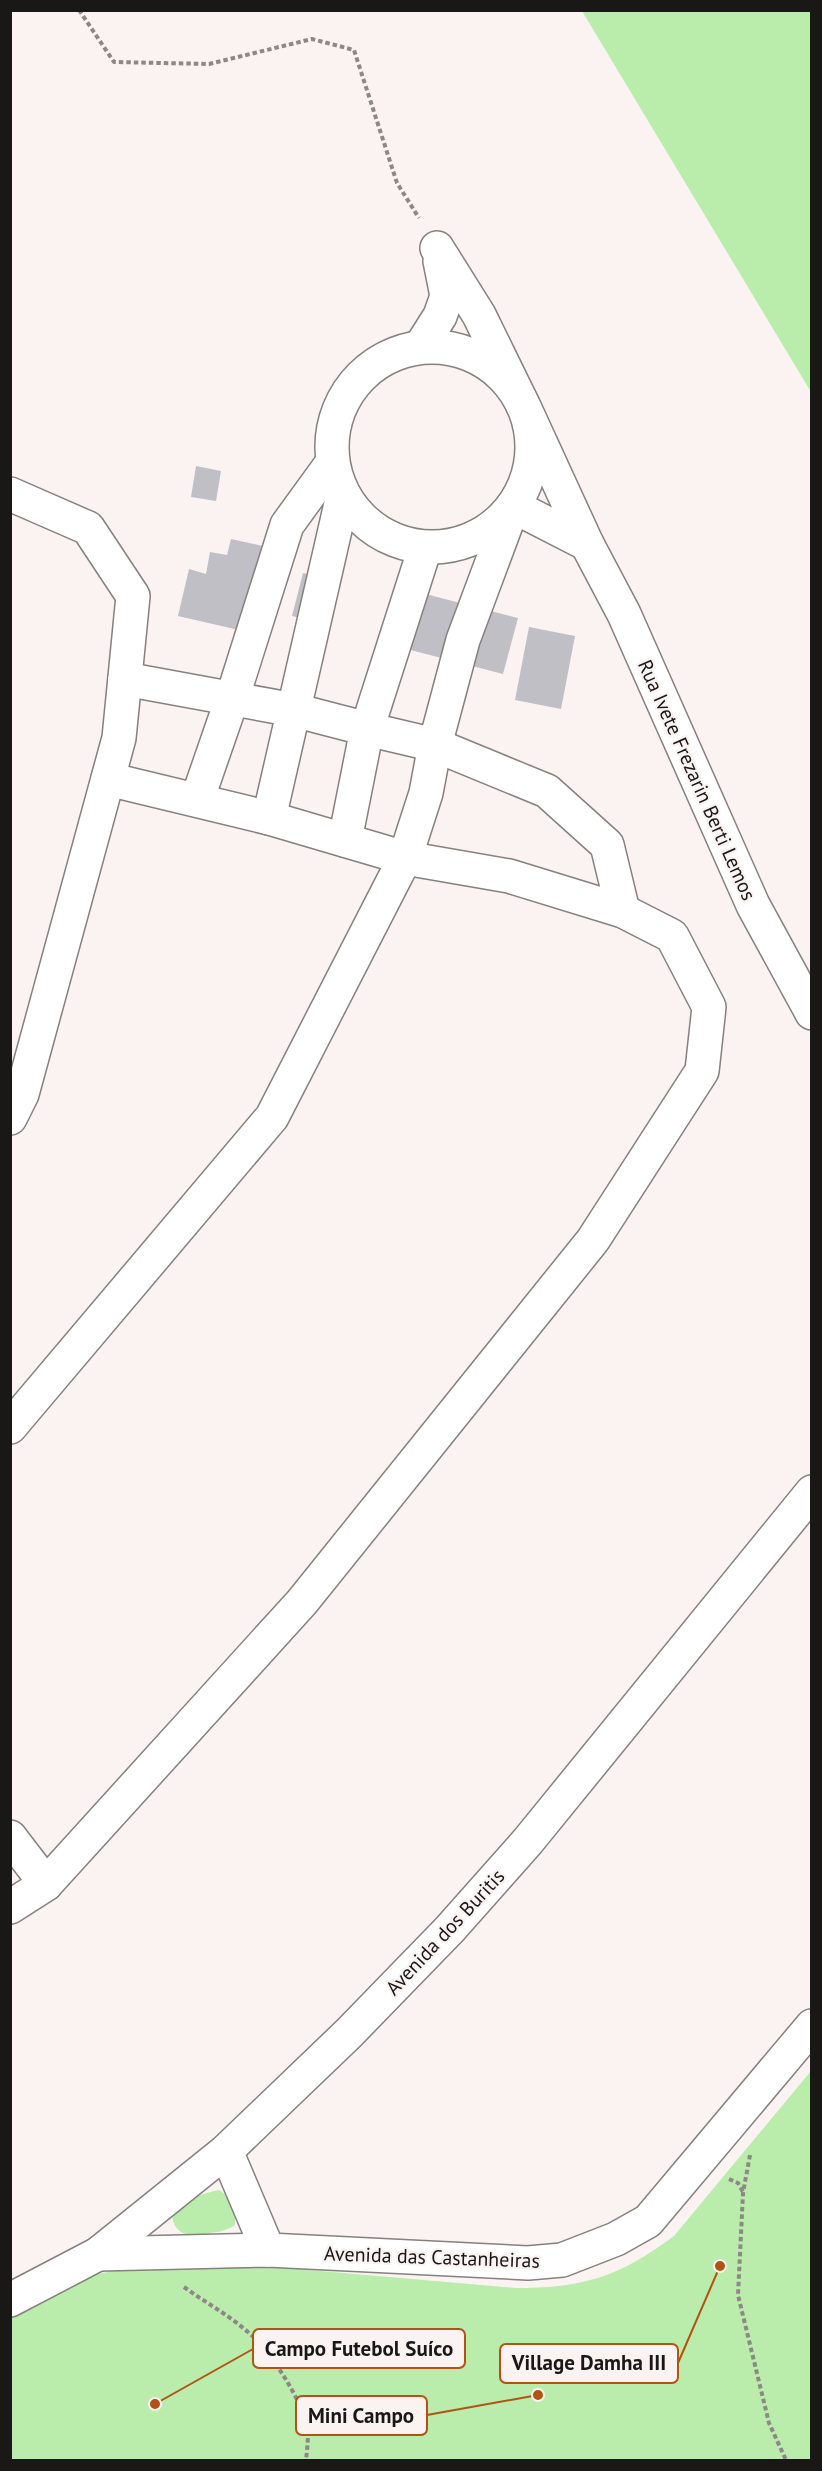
<svg xmlns="http://www.w3.org/2000/svg" width="822" height="2471" font-family="'PT Sans',sans-serif">
  <style>
    .green { fill: #baecac }
    .building { fill: #bfbfc5 }
    .lines { fill: none; stroke-linecap: round; stroke-linejoin: round }
    .street-casing { stroke: #86807e; stroke-width: 36 }
    .path { stroke: #8c8886; stroke-width: 4; stroke-dasharray: 4.5 3; stroke-linecap: butt }
    .street { stroke: #fff; stroke-width: 33 }
    .labels { text-anchor: middle; dominant-baseline: central; stroke-width: 4.5; stroke-linejoin: round; paint-order: stroke }
    .street-label { font-size: 20px; fill: #1a1817; stroke: #faf3f1 }
    .leader { fill: none; stroke: #b35212; stroke-width: 2 }
    .callout-dot { fill: #b35212; stroke: #faf3f1; stroke-width: 2 }
    .callout { fill: #faf3f1; stroke: #b35212; stroke-width: 2 }
    .callout-label { font-size: 21px; text-anchor: middle; font-weight: bold; fill: #1a1817 }
  </style>
  <rect width="100%" height="100%" fill="#faf3f1"/>
  <g class="green">
    <polygon points="582,11 811,11 811,392"/>
    <path d="M811 2071V2460H11V2313L46 2293 97 2274 151 2264 205 2261 516 2288C583 2288 619 2277 674 2236Z"/>
    <path d="M219 2190C232 2198 236 2211 235 2225 222 2233 218 2231 204 2234 188 2236 175 2235 172 2216 182 2200 201 2194 219 2190Z"/>
  </g>
  <g class="building">
    <polygon points="196,466 221,471 216,501 191,497"/>
    <polygon points="231,539 263,546 243,631 178,616 189,569 206,574 210,552 227,555"/>
    <polygon points="303,573 340,582 329,625 292,616"/>
    <polygon points="418,592 518,618 503,674 403,648"/>
    <polygon points="529,627 575,636 561,709 515,700"/>
  </g>
  <g class="lines">
    <defs>
      <g id="street">
        <polyline points="437,248 479,315 525,409 587,544 624,614 753,905 812,1013"/>
        <polyline points="421,346 440,316 447,296 440,261"/>
        <circle cx="432" cy="447" r="100"/>
        <polyline points="10,494 88,528 133,596 119,738 22,1094 10,1118"/>
        <polyline points="425,548 367,729 435,745 547,791 607,845 623,911"/>
        <polyline points="125,679 294,710 367,729 345,840"/>
        <polyline points="197,800 232,699 287,525 332,463"/>
        <polyline points="269,818 343,495"/>
        <polyline points="10,1427 272,1117 405,858 426,793 435,745 463,640 513,506 587,544"/>
        <polyline points="10,1837 46,1884"/>
        <polyline points="10,1907 46,1884 302,1602 593,1240 702,1071 709,1007 672,936 623,911 509,876 405,858 269,818 108,779"/>
        <polyline points="226,2151 268,2250"/>
        <polyline points="98,2254 268,2250 528,2263 562,2260 616,2239 648,2221 812,2026"/>
        <polyline points="10,2300 98,2254 226,2151 349,2033 450,1929 528,1841 812,1492"/>
      </g>
    </defs>
    <use href="#street" class="street-casing"/>
    <g class="path">
      <polyline points="79,10 114,62 209,64 312,39 354,50 397,183 419,218"/>
      <polyline points="750,2155 743,2193 738,2295 769,2423 786,2460"/>
      <polyline points="729,2179 738,2183 743,2192"/>
      <path d="M184 2287C206 2303 229 2315 249 2333 270 2350 306 2406 308 2432 308 2442 307 2451 306 2460"/>
    </g>
    <use href="#street" class="street"/>
  </g>
  <g class="labels">
    <g class="street-label">
      <text transform="translate(697 780) rotate(66)">Rua Ivete Frezarin Berti Lemos</text>
      <text transform="translate(445 1932) rotate(-47)">Avenida dos Buritis</text>
      <text transform="translate(432 2257) rotate(2)">Avenida das Castanheiras</text>
    </g>
  </g>
  <path class="leader" d="M155 2404L253 2349M720 2266L678 2363M538 2395L427 2415"/>
  <g class="callout-dot">
    <circle cx="155" cy="2404" r="6"/>
    <circle cx="720" cy="2266" r="6"/>
    <circle cx="538" cy="2395" r="6"/>
  </g>
  <g class="callout">
    <rect x="253" y="2329" width="212" height="39" rx="6"/>
    <rect x="500" y="2344" width="178" height="39" rx="6"/>
    <rect x="296" y="2396" width="131" height="39" rx="6"/>
  </g>
  <g class="callout-label">
    <text x="359" y="2356">Campo Futebol Suíco</text>
    <text x="589" y="2370">Village Damha III</text>
    <text x="361" y="2423">Mini Campo</text>
  </g>
  <rect width="822" height="2471" fill="none" stroke="#1a1817" stroke-width="24"/>
</svg>
